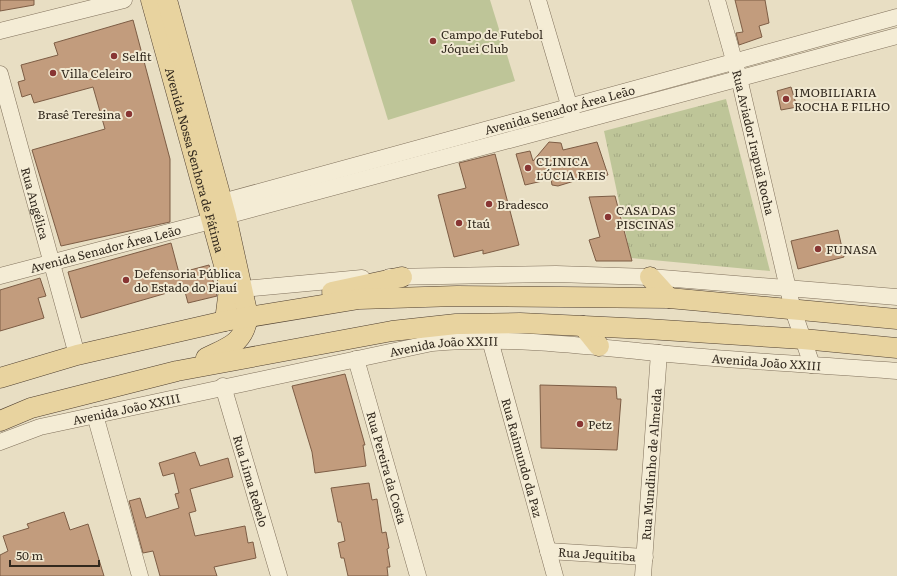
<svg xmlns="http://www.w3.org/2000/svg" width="897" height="576" font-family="Literata,serif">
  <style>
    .grass { fill: url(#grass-tufts) }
    .pitch { fill: #bec598 }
    .building { fill: #c29c7d; stroke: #7d5d45 }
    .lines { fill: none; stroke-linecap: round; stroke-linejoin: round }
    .minor-casing { stroke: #80715c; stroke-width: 17 }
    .major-casing { stroke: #4f3f30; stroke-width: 21 }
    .minor { stroke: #f4ecd5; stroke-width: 16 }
    .major { stroke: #e8d39f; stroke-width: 20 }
    .poi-dot { fill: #883533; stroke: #f1e9d2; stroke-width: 1.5 }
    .labels { text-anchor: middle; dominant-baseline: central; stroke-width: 4; stroke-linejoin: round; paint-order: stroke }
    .poi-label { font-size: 12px; fill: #32291e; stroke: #f1e9d2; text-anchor: start }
    .street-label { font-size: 12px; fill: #32291e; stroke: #f1e9d2 }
  </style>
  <defs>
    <pattern id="grass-tufts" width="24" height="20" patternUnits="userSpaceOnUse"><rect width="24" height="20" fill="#bec598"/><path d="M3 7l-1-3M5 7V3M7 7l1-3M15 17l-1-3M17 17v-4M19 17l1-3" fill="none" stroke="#a4a983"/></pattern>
  </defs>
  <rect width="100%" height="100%" fill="#e8dec3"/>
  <polygon class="grass" points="726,99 770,271 631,258 604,131"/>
  <polygon class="pitch" points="351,0 490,0 515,81 388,120"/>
  <g class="building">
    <polygon points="0,0 34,0 34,5 0,11"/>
    <polygon points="735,0 765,0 769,23 759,26 762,37 739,45 736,33 743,32"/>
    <polygon points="133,20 170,159 170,222 61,246 32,150 105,129 93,87 34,103 31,94 22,97 18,82 25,80 21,65 58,55 54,43"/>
    <polygon points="791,87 797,107 781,110 777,91"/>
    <polygon points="549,142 561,143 563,150 597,142 608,175 584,180 584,178 558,186 552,185 551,179 525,185 516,154 530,151 533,161"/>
    <polygon points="495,154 519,245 483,254 483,250 454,257 438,195 466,188 459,163"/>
    <polygon points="615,196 632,261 596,261 589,240 600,237 589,197"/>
    <polygon points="838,230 844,257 798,269 791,241"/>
    <polygon points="171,243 179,273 209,265 217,296 188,303 184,288 81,318 68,272"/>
    <polygon points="40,278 46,296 38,298 44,318 0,331 0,290"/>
    <polygon points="345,374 365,445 363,445 366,466 315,473 312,452 292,386"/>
    <polygon points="540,385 616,387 617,399 621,399 617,450 541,448"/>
    <polygon points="195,452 200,466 228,458 233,477 190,489 196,511 189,513 195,536 245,526 248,543 253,542 256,558 214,567 217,576 160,576 153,551 143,553 129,501 140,498 146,518 179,508 175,494 179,493 174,473 163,476 159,463"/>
    <polygon points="369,483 372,500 377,499 382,533 386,532 389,548 387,549 390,567 387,567 388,576 348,576 344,558 341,558 338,543 345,541 341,522 338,522 331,488"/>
    <polygon points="64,512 70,530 88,524 104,576 0,576 0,555 8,551 3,536 29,528 27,524"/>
  </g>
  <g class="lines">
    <defs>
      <g id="minor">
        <polyline points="538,0 572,115"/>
        <path id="s1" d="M717 0 739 78 793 310 812 365"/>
        <polyline points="0,31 124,0"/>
        <path id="s2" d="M0 74 77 355"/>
        <path id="s3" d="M222 202 897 17"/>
        <polyline points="226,216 897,36"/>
        <path id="s4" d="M0 276 211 221"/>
        <polyline points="389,277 556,274 650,277 897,297"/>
        <polyline points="243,289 362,278"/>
        <path id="s5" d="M490 340 555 576"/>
        <path id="s6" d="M356 359 418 576"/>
        <path id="s7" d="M223 386 279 576"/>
        <polyline points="95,415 140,576"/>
        <path id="s8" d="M0 442 40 427 432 343C507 336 583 346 658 353 738 361 818 365 897 371"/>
        <path id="s9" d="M548 551 645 557"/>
        <path id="s10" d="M643 576 659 353"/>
      </g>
      <g id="major">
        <path id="s11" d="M151 0 227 276 229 289 225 321"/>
        <path d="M167 0 226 216 248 316C244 344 228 347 206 358"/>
        <polyline points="650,277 669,298"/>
        <polyline points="332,292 402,277"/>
        <polyline points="583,326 599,346"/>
        <polyline points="0,378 77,355 225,321 359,299 457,296 669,298 897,319"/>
        <polyline points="0,421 31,408 177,371 392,331 456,324 520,323 647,329 803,339 897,348"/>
      </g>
    </defs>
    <use href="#minor" class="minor-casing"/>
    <use href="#major" class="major-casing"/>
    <use href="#minor" class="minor"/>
    <use href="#major" class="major"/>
  </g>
  <g class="poi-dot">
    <circle cx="433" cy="41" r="4"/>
    <circle cx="114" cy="56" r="4"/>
    <circle cx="53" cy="73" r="4"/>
    <circle cx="786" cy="99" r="4"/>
    <circle cx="129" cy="114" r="4"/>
    <circle cx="528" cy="168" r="4"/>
    <circle cx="489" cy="204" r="4"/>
    <circle cx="608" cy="217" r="4"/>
    <circle cx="459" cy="223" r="4"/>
    <circle cx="818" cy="249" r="4"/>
    <circle cx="126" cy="280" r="4"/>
    <circle cx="580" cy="424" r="4"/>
  </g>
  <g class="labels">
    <g class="poi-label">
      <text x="441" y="34">Campo de Futebol<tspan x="441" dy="14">Jóquei Club</tspan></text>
      <text x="122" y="56">Selfit</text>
      <text x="61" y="73">Villa Celeiro</text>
      <text x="794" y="92">IMOBILIARIA<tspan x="794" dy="14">ROCHA E FILHO</tspan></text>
      <text x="121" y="114" text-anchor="end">Brasê Teresina</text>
      <text x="536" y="161">CLINICA<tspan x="536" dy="14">LÚCIA REIS</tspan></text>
      <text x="497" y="204">Bradesco</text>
      <text x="616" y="210">CASA DAS<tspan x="616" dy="14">PISCINAS</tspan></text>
      <text x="467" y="223">Itaú</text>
      <text x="826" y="249">FUNASA</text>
      <text x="134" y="273">Defensoria Pública<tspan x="134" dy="14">do Estado do Piauí</tspan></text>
      <text x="588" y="424">Petz</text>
    </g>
    <g class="street-label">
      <text stroke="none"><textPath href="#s3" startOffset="350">Avenida Senador Área Leão</textPath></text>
      <text stroke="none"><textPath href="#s1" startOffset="147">Rua Aviador Irapuã Rocha</textPath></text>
      <text stroke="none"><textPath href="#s11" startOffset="166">Avenida Nossa Senhora de Fátima</textPath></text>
      <text stroke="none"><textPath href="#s2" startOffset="134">Rua Angélica</textPath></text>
      <text stroke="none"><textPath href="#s4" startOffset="109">Avenida Senador Área Leão</textPath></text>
      <text stroke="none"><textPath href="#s8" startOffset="455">Avenida João XXIII</textPath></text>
      <text stroke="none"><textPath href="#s8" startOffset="779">Avenida João XXIII</textPath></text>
      <text stroke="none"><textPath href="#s8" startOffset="131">Avenida João XXIII</textPath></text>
      <text stroke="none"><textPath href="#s5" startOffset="122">Rua Raimundo da Paz</textPath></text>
      <text stroke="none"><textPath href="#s10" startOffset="112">Rua Mundinho de Almeida</textPath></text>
      <text stroke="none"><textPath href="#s6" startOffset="113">Rua Pereira da Costa</textPath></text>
      <text stroke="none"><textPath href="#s7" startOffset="99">Rua Lima Rebelo</textPath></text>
      <text stroke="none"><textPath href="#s9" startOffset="49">Rua Jequitiba</textPath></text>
    </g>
  </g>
  <path d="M10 560v6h89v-6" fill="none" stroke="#32291e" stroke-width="2"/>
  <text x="16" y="560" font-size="12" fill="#32291e" stroke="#f1e9d2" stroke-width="3" paint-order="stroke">50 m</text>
</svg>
